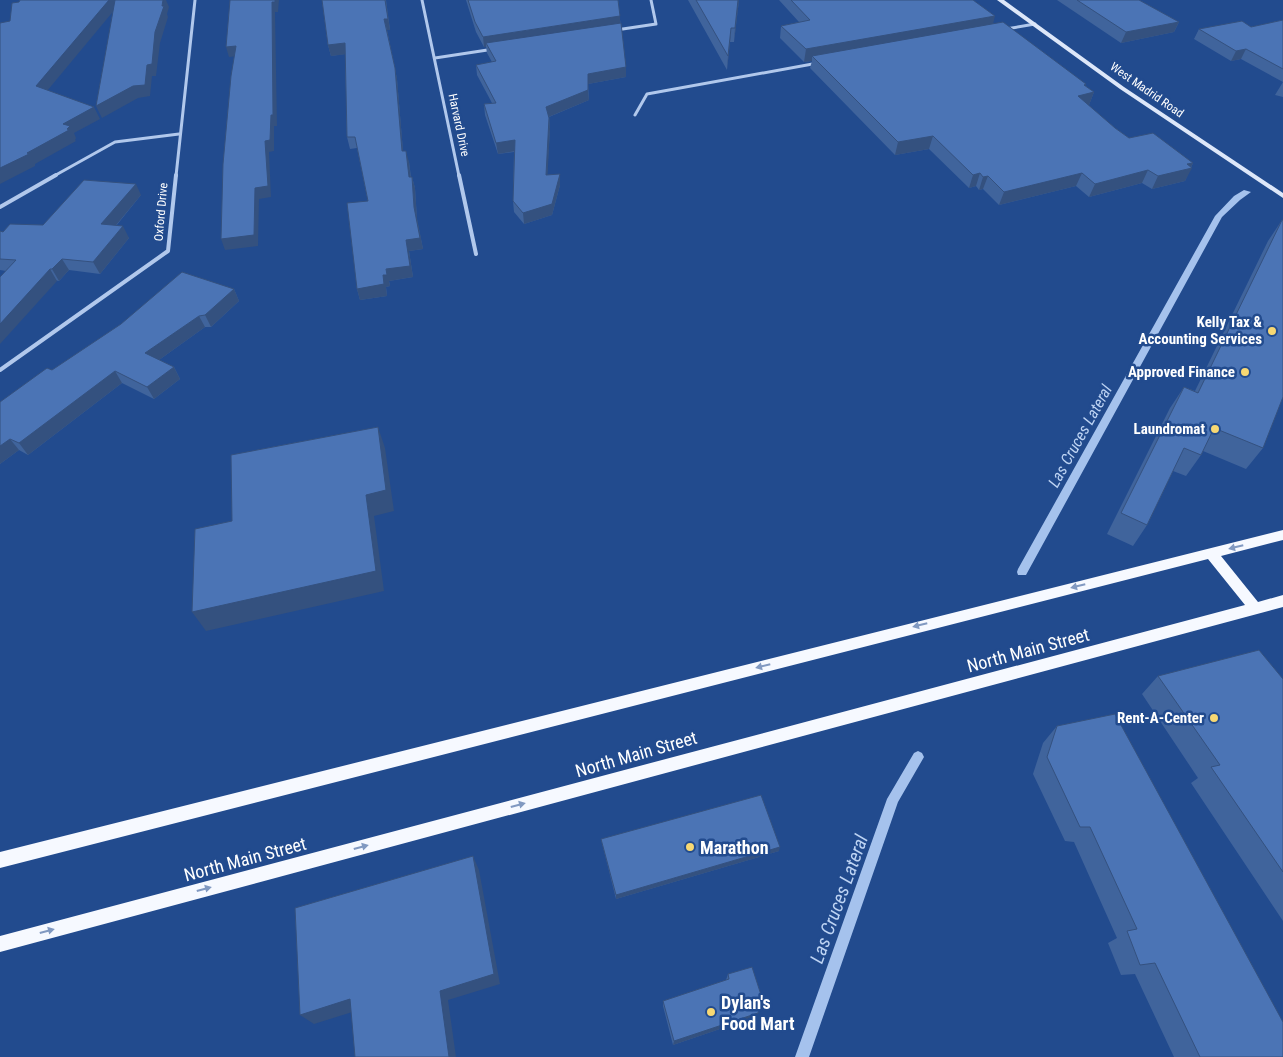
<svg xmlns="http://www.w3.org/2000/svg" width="1283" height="1057" font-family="'Roboto Condensed',sans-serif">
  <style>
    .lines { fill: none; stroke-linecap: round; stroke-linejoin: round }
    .stream { fill: #a5c2ed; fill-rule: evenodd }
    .street-far1 { stroke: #b1c8ec; stroke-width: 3 }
    .street { stroke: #b1c8ec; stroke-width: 4 }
    .secondary { fill: #dde7f9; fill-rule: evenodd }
    .primary { fill: #f6f9ff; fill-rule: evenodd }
    .wall { fill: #40649c }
    .shaded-wall { fill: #34517f }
    .building { fill: #4b74b5; stroke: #34517f }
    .oneway { fill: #8199c1 }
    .poi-dot { fill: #f7d873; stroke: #224b8e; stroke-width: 2 }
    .labels { text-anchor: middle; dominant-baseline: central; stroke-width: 5; stroke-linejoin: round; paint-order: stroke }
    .far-street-label { font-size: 12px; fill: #fff; stroke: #224b8e }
    .poi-label { font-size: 15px; font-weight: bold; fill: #fff; stroke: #224b8e; text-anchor: end }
    .water-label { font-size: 16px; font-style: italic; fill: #bdd3f3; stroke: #224b8e }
    .near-street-label { font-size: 18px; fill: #fff; stroke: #224b8e }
    .near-poi-label { font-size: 18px; font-weight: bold; fill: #fff; stroke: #224b8e; text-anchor: start }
    .near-water-label { font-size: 19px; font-style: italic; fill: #bdd3f3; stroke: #224b8e }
  </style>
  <rect width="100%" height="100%" fill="#224b8e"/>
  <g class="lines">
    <g class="stream">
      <polygon points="1244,190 1251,192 1240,200 1222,217 1026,575 1018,575 1017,572 1018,569 1215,216 1234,196"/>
      <polygon points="918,751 922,753 924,757 898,802 809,1057 795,1057 887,799 914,753"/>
    </g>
    <g class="street-far1">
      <polyline points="422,0 459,176"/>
      <polyline points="1006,29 1035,24"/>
      <polyline points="616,30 656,24 651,0"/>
      <polyline points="435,58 494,49"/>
      <polyline points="635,115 647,94 818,63"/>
      <polyline points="54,176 115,142 179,134"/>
      <polyline points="176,176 195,0"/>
    </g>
    <g class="street">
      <polyline points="459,175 476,254"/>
      <polyline points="0,207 56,175"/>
      <polyline points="0,370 168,251 176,175"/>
    </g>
    <polygon class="secondary" points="997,0 1004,0 1124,87 1283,193 1283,198 1120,89"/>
    <polygon class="primary" points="1283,530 1283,540 1221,556 1258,602 1283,595 1283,607 0,952 0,936 1245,605 1208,559 0,868 0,852"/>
  </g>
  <g class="wall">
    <polygon points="322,0 386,0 390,30 387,30 397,79 403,151 409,162 411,177 412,177 415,188 417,219 423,249 409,251 413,277 389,281 390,286 386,287 387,296 360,300 357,289 368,201 357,148 350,149 347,137 345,54 331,56 328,45"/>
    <polygon points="466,0 618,0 626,77 588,84 589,100 549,117 550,129 547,175 560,174 560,185 552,215 524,224 514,212 513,201 514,152 498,154 485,115 484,104 492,103 477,75 476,65 492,62 487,53 486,47 484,47 476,32"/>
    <polygon points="688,0 739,0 734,42 730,42 727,70"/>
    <polygon points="779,0 973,0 993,24 1094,92 1089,105 1088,105 1115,128 1129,138 1193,163 1185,181 1152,189 1142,183 1089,197 1076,186 999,205 983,189 979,190 976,186 969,188 929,149 895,155 810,68 812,61 804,62 780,38 781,26 799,22"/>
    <polygon points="1057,0 1139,0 1179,22 1174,32 1121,43"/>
    <polygon points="1283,20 1283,97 1275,95 1283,82 1241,59 1231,61 1194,39 1199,29 1251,27"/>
    <polygon points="141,195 116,226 129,238 100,274 69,270 59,281 6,271 0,270 0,231 3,232 43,225"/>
    <polygon points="1282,220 1263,448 1246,469 1203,451 1201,455 1186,476 1173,471 1147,525 1133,546 1107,534 1170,408 1184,387 1195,391 1268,241"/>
    <polygon points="234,289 239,301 211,327 205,327 159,360 174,367 180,379 154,399 122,383 28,455 19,450 0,464 0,402 52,370"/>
    <polygon points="1158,676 1283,679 1283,921 1191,783 1198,778 1142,694"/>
    <polygon points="1057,726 1283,1057 1174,1057 1135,974 1121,975 1108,943 1117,938 1074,842 1065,841 1033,774 1043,743"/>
    <polygon points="601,839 779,851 616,899"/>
    <polygon points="728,974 755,1017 673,1045 663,1006 663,1001 726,980"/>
  </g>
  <g class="shaded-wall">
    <polygon points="109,0 120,0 121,2 42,97 36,86"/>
    <polygon points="160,0 166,0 169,7 167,14 168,17 160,43 156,76 152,76 150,96 138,98 102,118 96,106 147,65 155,32"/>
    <polygon points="275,0 279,0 278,12 275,12 277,126 274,126 274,151 269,152 271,197 259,199 258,246 225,250 221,239 255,188 265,141 272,2"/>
    <polygon points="385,0 386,3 390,30 387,30 384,19"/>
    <polygon points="738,0 739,0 734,42 735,28"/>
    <polygon points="620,16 620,26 486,43 486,47 484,47 483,37"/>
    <polygon points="995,16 992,28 812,56 812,61 804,62 806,49"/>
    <polygon points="1179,22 1174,32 1121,43 1126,32"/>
    <polygon points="731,28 730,42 727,70 728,56"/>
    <polygon points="345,43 348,54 331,56 328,45"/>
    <polygon points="236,46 239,56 229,57 226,47"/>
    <polygon points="1246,49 1241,59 1231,61 1236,51"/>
    <polygon points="626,67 626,77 588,84 588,74"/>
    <polygon points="395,68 397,79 404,163 402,151"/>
    <polygon points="1086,84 1082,95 1094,92 1089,105 1073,109 1078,96 1084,85"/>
    <polygon points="588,90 589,100 546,118 546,107"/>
    <polygon points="94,107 100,119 74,133 76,138 75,140 76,141 35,164 35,166 0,184 0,168 27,153 63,124"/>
    <polygon points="549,118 550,129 547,186 546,175"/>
    <polygon points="933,136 929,149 895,155 898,142"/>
    <polygon points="515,140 516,151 498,154 496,143"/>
    <polygon points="406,151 409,162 412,189 409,177"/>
    <polygon points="1193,163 1190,169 1192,168 1185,181 1152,189 1158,176 1187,164"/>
    <polygon points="1148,170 1142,183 1089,197 1095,184"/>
    <polygon points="980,173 976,186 969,188 973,175"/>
    <polygon points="1082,173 1076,186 999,205 1004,192"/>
    <polygon points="560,174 560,185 552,215 524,224 523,213"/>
    <polygon points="988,176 983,189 979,190 983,177"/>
    <polygon points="412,177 415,188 417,219 423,249 409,251 413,277 389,281 390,286 386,287 387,296 360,300 357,289 383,275 406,240 414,207"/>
    <polygon points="136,184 141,195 107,236 101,224"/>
    <polygon points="123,226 129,238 100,274 93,262"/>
    <polygon points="62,259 69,270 59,281 52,269"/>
    <polygon points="50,269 57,281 0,344 0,324"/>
    <polygon points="234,289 239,301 211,327 205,315"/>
    <polygon points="199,316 205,327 152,365 145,353"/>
    <polygon points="174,367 180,379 154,399 147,387"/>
    <polygon points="115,371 122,383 28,455 19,443"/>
    <polygon points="378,427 385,448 394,511 374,516 384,591 206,631 192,612 366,495"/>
    <polygon points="10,439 19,450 0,464 0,446"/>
    <polygon points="780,847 779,851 616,899 616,895"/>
    <polygon points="473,856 479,870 500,984 448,1000 456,1057 449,1057 440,991"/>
    <polygon points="350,999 362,1009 314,1024 300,1015"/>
    <polygon points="758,1013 755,1017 673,1045 674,1041"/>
  </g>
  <g class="building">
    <polygon points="20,0 109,0 36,86 94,107 63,124 70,126 67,129 69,130 27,153 29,154 0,168 0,23 10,21 12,3 19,2"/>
    <polygon points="115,0 163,0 162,6 164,6 155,32 152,64 147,65 145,85 133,86 96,106"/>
    <polygon points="230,0 275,0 275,2 272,2 273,115 271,115 270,140 265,141 268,186 255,188 254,235 221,239 223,164 231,76 236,46 226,47"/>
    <polygon points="322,0 385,0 388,19 384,19 395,68 402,151 406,151 409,177 412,177 414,207 420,238 406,240 410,266 386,269 387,275 383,275 384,284 357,289 347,203 368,201 355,137 347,137 345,43 328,45"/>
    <polygon points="468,0 618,0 620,16 483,37 475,22"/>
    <polygon points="696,0 738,0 735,28 731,28 728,56"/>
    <polygon points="791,0 973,0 995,16 806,49 781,26 810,20"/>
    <polygon points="1077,0 1139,0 1179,22 1126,32"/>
    <polygon points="1283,20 1283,69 1246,49 1236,51 1199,29 1242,21 1251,27"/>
    <polygon points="1003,22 1086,84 1084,85 1094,92 1078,96 1115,128 1129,138 1153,133 1193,163 1187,164 1192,168 1158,176 1148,170 1095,184 1082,173 1004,192 988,176 983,177 980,173 973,175 933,136 898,142 812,56"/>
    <polygon points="621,23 626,67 588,74 588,90 546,107 549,118 546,175 560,174 552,204 523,213 513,201 515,140 496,143 484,104 496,103 476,65 496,61 486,43"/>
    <polygon points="84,180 136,184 101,224 123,226 93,262 62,259 52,269 50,269 0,324 0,277 16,260 0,259 0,231 3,232 10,224 43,225"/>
    <polygon points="1282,220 1283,220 1283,397 1263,448 1214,428 1201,455 1184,448 1147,525 1121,513 1184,387 1198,393"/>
    <polygon points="182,272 234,289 205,315 199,316 145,353 174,367 147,387 115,371 19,443 10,439 0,446 0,402 47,368 52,370 121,324"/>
    <polygon points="378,427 386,490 366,495 376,571 192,612 195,529 232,521 231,455"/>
    <polygon points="1259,650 1283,679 1283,872 1211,767 1220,765 1158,676"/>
    <polygon points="1115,714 1283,1022 1283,1057 1200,1057 1155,963 1140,965 1127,931 1137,929 1090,827 1080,827 1047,757 1057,726"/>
    <polygon points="761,795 780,847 616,895 601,839"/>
    <polygon points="473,856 494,974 440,991 449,1057 355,1057 350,999 300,1015 295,908"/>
    <polygon points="752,967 763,1001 758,1013 674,1041 663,1001 729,979 728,974"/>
  </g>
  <defs><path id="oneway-solid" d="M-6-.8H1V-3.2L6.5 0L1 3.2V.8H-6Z" transform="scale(1.25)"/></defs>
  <g class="oneway">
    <use href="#oneway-solid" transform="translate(1236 547) rotate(166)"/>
    <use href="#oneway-solid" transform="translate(1078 586) rotate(166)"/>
    <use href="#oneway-solid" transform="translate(920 625) rotate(166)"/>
    <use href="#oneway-solid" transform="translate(763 666) rotate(166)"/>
    <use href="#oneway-solid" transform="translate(518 805) rotate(-15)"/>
    <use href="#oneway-solid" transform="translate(361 847) rotate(-15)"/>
    <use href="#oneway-solid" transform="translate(204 889) rotate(-15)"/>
    <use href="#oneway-solid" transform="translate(47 931) rotate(-15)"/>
  </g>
  <g class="poi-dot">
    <circle cx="1272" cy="331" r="5"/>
    <circle cx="1245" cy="372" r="5"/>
    <circle cx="1215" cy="429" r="5"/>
    <circle cx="1214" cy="718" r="5"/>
    <circle cx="690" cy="847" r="5"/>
    <circle cx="711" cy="1012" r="5"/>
  </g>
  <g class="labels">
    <g class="far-street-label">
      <text transform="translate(1147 90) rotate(35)">West Madrid Road</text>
      <text transform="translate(459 125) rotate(78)">Harvard Drive</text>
      <text transform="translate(161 212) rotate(-85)">Oxford Drive</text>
    </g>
    <g class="poi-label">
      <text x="1262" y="322">Kelly Tax &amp;<tspan x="1262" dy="17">Accounting Services</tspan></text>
      <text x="1235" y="372">Approved Finance</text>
      <text x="1205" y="429">Laundromat</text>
      <text x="1204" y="718">Rent-A-Center</text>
    </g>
    <g class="water-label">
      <text transform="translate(1080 436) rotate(-61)">Las Cruces Lateral</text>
    </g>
    <g class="near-street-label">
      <text transform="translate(1028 650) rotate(-15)">North Main Street</text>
      <text transform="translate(636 754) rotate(-16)">North Main Street</text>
      <text transform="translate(245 859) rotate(-15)">North Main Street</text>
    </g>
    <g class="near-poi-label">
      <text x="700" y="847">Marathon</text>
      <text x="721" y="1002">Dylan's<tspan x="721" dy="21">Food Mart</tspan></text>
    </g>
    <g class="near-water-label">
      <text transform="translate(839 899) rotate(-70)">Las Cruces Lateral</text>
    </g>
  </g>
</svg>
